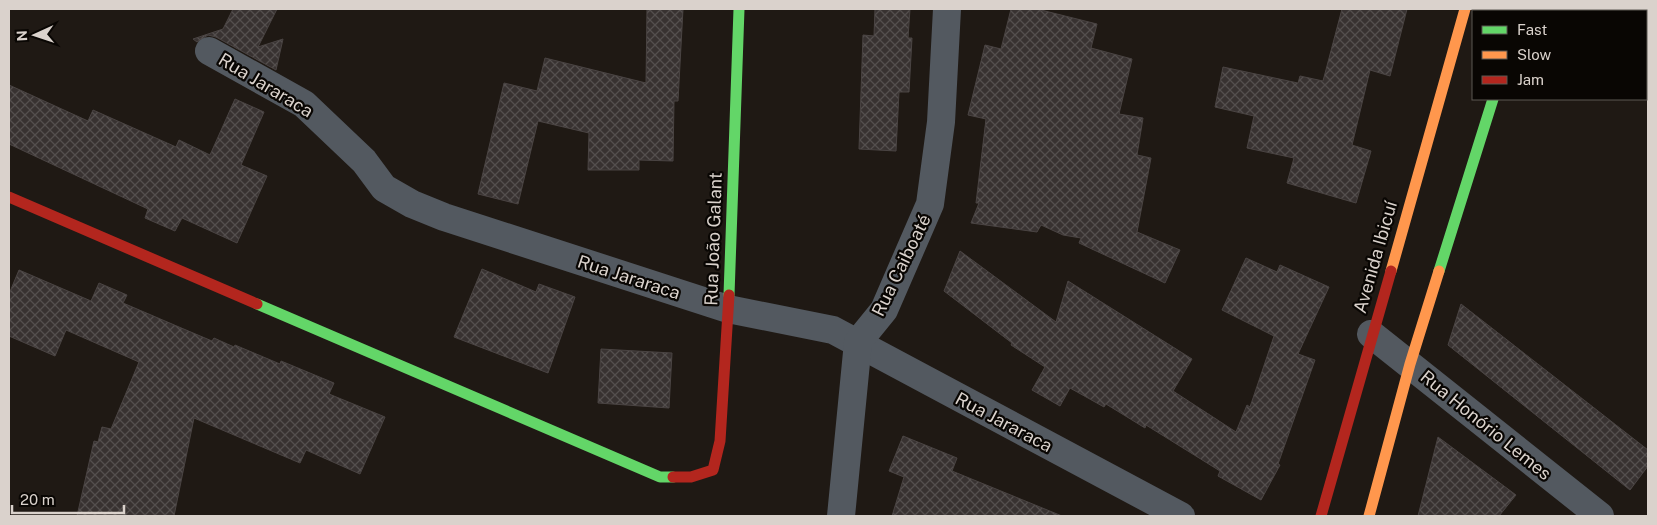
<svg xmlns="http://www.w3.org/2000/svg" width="1657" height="525" font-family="'Public Sans',sans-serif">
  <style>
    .building { fill: url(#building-cross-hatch); stroke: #4a4443 }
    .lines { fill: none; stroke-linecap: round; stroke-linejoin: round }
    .street { stroke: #535960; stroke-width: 28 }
    .fast { stroke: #63d668; stroke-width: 11 }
    .slow { stroke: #ff974d; stroke-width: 11 }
    .jam { stroke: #b3261e; stroke-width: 11 }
    .labels { text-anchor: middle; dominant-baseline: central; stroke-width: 4.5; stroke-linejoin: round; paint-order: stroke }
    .street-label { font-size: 18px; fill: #dad2cc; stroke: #090603 }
  </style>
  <defs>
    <pattern id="building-cross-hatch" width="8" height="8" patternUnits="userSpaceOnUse" patternTransform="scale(1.25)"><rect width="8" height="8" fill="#383231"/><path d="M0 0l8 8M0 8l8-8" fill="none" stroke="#544f4e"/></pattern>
  </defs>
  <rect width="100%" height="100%" fill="#1f1914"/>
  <g class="building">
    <polygon points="233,9 277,9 258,47 283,39 276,70 216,37 208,35 197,42 193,39 223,29"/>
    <polygon points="647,9 683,9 678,101 674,101 673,161 639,160 639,170 588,170 589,133 538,121 518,204 478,194 504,83 537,91 545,58 646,83"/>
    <polygon points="875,9 910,9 908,38 912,38 909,92 899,92 896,151 859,149 863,35 874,36"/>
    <polygon points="1011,9 1037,9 1097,24 1091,48 1132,59 1119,114 1143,118 1137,155 1151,158 1137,232 1180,250 1165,283 1079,243 1081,238 1063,235 1041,225 1037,232 971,223 979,203 976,203 986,119 968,115 985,45 1001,49"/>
    <polygon points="1342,9 1407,9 1390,76 1370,70 1352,145 1371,151 1356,203 1287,183 1294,158 1247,148 1254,116 1215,107 1223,67 1298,83 1300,76 1323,81"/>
    <polygon points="9,85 88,121 93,110 176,147 179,140 210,155 235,99 264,112 241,165 267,176 237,243 182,218 175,231 145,218 148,209 9,144"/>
    <polygon points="960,251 1056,322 1068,281 1192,359 1173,391 1236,432 1247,405 1250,407 1274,336 1222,310 1246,258 1277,272 1280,265 1329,287 1298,354 1315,360 1278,464 1280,465 1261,500 1218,476 1220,471 1146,425 1145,428 1106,404 1104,407 1070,388 1060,406 1032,390 1045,367 1011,345 1012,343 944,291"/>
    <polygon points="482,269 536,292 539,284 575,297 548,373 454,337"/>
    <polygon points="19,270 91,301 99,283 127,295 123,303 179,327 212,341 214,338 234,347 235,345 280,364 281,361 334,383 329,394 385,417 360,474 306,450 300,463 194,418 174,516 77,516 94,441 98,442 102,427 111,429 139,362 66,330 55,356 9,336 9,294"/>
    <polygon points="1461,304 1648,450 1648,466 1630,490 1448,345"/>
    <polygon points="601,349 672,353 669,408 598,403"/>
    <polygon points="903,436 957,458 952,471 1062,516 892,516 904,477 889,471"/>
    <polygon points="1438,437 1516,495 1499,516 1418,516"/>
  </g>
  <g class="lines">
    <g class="street">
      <polyline points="1608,9 1611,11"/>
      <polyline points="1646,38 1648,40"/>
      <polyline points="209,51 304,104 364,161 384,188 412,204 444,217 728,309 833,330 1181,516"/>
      <polyline points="1371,334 1600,516"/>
      <polyline points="841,516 858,342 884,310 930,204 941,122 947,9"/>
    </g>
    <g class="fast">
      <polyline points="1520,11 1521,9"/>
      <polyline points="1439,271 1493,99"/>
      <polyline points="729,295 739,9"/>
      <polyline points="257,304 660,477 673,477"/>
    </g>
    <g class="slow">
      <polyline points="1391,271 1465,9"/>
      <polyline points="1369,516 1410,364 1439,271"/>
    </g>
    <g class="jam">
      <polyline points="9,197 257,304"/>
      <polyline points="673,477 691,477 713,470 720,441 729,295"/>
      <polyline points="1321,516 1391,271"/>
    </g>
  </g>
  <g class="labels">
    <g class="street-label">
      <text transform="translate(266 85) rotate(31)">Rua Jararaca</text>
      <text transform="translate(713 239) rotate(-88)">Rua João Galant</text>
      <text transform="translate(1375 257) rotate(-74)">Avenida Ibicuí</text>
      <text transform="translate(901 265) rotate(-64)">Rua Caiboaté</text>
      <text transform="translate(629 277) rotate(18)">Rua Jararaca</text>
      <text transform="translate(1004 422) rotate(28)">Rua Jararaca</text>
      <text transform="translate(1486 425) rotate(39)">Rua Honório Lemes</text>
    </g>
  </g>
  <rect width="1657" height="525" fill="none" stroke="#dad2cc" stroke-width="20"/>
  <rect x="1472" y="10" width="175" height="90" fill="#090603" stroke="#5d5853"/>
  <rect x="1482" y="26" width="25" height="8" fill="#63d668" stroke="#5d5853"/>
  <text x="1517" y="35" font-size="15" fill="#dad2cc">Fast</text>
  <rect x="1482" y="51" width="25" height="8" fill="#ff974d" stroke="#5d5853"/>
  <text x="1517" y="60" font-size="15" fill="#dad2cc">Slow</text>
  <rect x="1482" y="76" width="25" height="8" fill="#b3261e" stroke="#5d5853"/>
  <text x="1517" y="85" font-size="15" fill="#dad2cc">Jam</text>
  <g transform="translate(35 35) rotate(267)" stroke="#090603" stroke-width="4" paint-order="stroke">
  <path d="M0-4L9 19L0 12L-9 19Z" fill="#dad2cc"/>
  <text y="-8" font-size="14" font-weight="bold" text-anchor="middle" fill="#dad2cc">N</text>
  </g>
  <path d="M12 505v8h112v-8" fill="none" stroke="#dad2cc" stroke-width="2.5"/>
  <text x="20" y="505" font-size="15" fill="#dad2cc" stroke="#090603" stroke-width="4" paint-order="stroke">20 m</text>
</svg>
